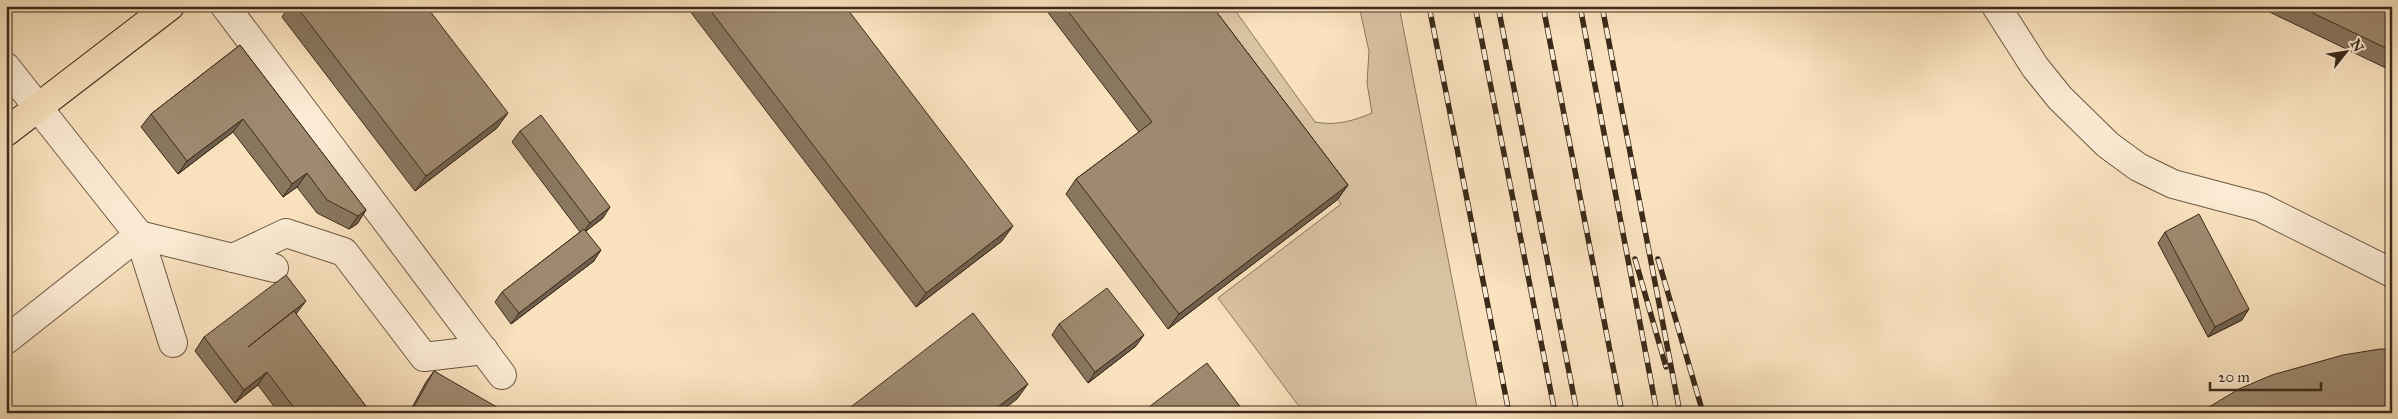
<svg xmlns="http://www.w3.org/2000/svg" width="2398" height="419" font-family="'IM FELL Great Primer',serif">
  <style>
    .green { fill: #dac3a3; stroke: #8b765e }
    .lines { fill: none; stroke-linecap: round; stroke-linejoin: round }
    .minor-casing { stroke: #6c5843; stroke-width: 30 }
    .major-casing { stroke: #3c2a1a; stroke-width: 30 }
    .minor { stroke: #fcecd5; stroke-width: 28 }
    .major { stroke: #fae2bf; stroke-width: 28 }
    .rail-casing { stroke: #3c2a1a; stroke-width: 5.5 }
    .rail { stroke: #fcecd5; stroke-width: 4; stroke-dasharray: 11; stroke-linecap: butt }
    .wall { fill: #897760; stroke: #3c2a1a }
    .shaded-wall { fill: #6f614e; stroke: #3c2a1a }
    .building { fill: #9f8a70; stroke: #3c2a1a }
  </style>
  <rect width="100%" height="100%" fill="#fae2bf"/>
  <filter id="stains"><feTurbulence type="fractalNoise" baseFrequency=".004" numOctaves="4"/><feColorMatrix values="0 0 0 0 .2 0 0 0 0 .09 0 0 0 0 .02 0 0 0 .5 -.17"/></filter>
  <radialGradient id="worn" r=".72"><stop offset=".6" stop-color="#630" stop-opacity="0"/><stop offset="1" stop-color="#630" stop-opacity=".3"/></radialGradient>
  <path class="green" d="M1193 6H1232L1315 122C1336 126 1353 121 1372 113L1367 83 1369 51 1359 6H1399L1478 413H1304L1218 298 1341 204Z"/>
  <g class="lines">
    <defs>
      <g id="minor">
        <polyline points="225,6 502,375"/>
        <polyline points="1996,6 2035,67 2060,98 2108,145 2138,167 2173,184 2260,207 2392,273"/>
        <polyline points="6,67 139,235 6,340"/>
        <polyline points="139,235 274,268"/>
        <polyline points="139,235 173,343"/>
        <polyline points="233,258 286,233 344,252 424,357 484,350"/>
      </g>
      <polyline id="major" points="6,132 170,6"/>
    </defs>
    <use href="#minor" class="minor-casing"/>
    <use href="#major" class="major-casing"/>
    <use href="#minor" class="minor"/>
    <use href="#major" class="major"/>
    <defs>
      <g id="rail">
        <polyline points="1429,6 1509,413"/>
        <polyline points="1475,6 1555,413"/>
        <polyline points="1498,6 1577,413"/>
        <polyline points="1543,6 1622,413"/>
        <polyline points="1580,6 1657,413"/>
        <polyline points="1602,6 1680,413"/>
        <polyline points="1635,259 1666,367"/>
        <polyline points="1658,259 1703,413"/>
      </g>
    </defs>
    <use href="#rail" class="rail-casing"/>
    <use href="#rail" class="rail"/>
  </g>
  <g class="wall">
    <polygon points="289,6 426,6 497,128 415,191 282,17"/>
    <polygon points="686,6 845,6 1002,241 916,307"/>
    <polygon points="1043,6 1212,6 1348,185 1337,200 1168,329 1066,194 1076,179 1139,132"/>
    <polygon points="2257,6 2392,6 2392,71"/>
    <polygon points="240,45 366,210 357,224 349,229 317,213 297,187 283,197 233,132 178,174 141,127 151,114"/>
    <polygon points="520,131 603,218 586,231 594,261 511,324 495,302 502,292 580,232 512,142"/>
    <polygon points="2165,232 2242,320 2208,337 2158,243"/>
    <polygon points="296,314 371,413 279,413 258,385 235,403 195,351 204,337"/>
    <polygon points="1059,324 1136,346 1088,383 1052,335"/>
    <polygon points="434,371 501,413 409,413 426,382"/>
  </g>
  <g class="shaded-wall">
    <polygon points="508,113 497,128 415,191 426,176"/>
    <polygon points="243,119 233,132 178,174 187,161"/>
    <polygon points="307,173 297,187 283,197 292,184"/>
    <polygon points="1348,185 1337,200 1168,329 1179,314"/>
    <polygon points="610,207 603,218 582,234 590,223"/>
    <polygon points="366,210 357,224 349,229 358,216"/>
    <polygon points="1013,226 1002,241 916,307 926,293"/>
    <polygon points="601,250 594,261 511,324 519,313"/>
    <polygon points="306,301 296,314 248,347"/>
    <polygon points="2249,309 2242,320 2208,337 2215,327"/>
    <polygon points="1144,335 1136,346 1088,383 1095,372"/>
    <polygon points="267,372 258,385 235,403 244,390"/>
    <polygon points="1028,384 1017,399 999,413 990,413"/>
  </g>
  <g class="building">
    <polygon points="296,6 426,6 508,113 426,176"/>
    <polygon points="707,6 845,6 1013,226 926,293"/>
    <polygon points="1064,6 1212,6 1348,185 1179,314 1076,179 1152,122"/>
    <polygon points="2298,6 2392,6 2392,51"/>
    <polygon points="240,45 366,210 358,216 327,200 307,173 292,184 243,119 187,161 151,114"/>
    <polygon points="541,115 610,207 590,223 520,131"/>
    <polygon points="2199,214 2249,309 2215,327 2165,232"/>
    <polygon points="584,229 601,250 519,313 502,292"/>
    <polygon points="286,275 306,301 248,347 294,311 371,413 298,413 267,372 244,390 204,337"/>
    <polygon points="1107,288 1144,335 1095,372 1059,324"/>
    <polygon points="973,313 1028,384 990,413 843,413"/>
    <polygon points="2380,349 2392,349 2392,413 2199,413 2239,389 2272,375 2343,355"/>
    <polygon points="1207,363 1245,413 1141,413"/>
    <polygon points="434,371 502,410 501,413 418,413 412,410"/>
  </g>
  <rect width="2398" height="419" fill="none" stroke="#fae2bf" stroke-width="25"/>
  <rect x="8" y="8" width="2383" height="404" fill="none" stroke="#3c2a1a" stroke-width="2.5"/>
  <rect x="12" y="12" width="2373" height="394" fill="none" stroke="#3c2a1a"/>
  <g transform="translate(2346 52) rotate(60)" stroke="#fcecd5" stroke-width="4" paint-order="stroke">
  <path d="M0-4L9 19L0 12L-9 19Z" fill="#3c2a1a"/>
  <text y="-8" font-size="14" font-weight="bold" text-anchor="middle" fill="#3c2a1a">N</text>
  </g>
  <path d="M2210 382v8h111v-8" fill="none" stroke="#3c2a1a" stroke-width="2.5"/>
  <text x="2218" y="382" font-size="15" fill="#3c2a1a" stroke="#fcecd5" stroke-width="4" paint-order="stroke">20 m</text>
  <rect width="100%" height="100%" filter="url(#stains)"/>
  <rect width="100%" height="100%" fill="url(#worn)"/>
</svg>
